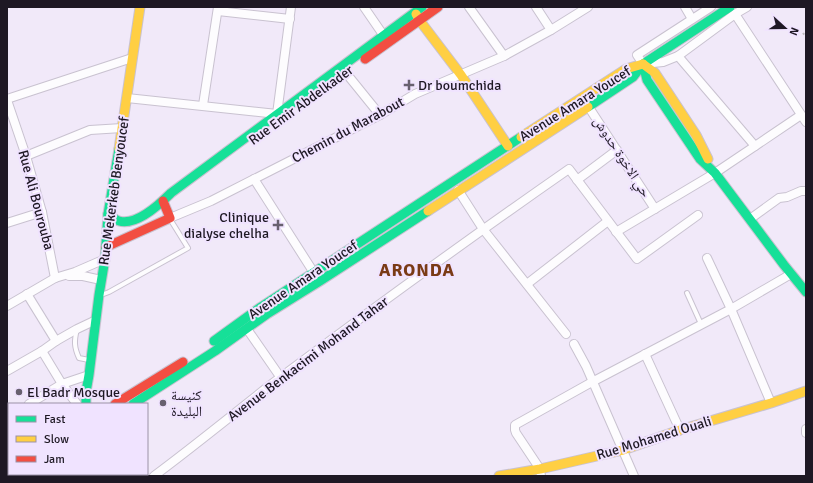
<svg xmlns="http://www.w3.org/2000/svg" width="813" height="483" font-family="Signika,'Noto Naskh Arabic',sans-serif">
  <style>
    .lines { fill: none; stroke-linecap: round; stroke-linejoin: round }
    .lane-casing { stroke: #c9c2d0; stroke-width: 6 }
    .street-casing { stroke: #c9c2d0; stroke-width: 10 }
    .fast-casing { stroke: #c9c2d0; stroke-width: 11 }
    .slow-casing { stroke: #c9c2d0; stroke-width: 11 }
    .jam-casing { stroke: #c9c2d0; stroke-width: 11 }
    .lane { stroke: #fdfcfe; stroke-width: 4 }
    .street { stroke: #fdfcfe; stroke-width: 8 }
    .fast { stroke: #16e098; stroke-width: 9 }
    .slow { stroke: #ffcf43; stroke-width: 9 }
    .jam { stroke: #f24e42; stroke-width: 9 }
    .rail { stroke: #bdbbbf; stroke-width: 2; stroke-dasharray: 2 4; stroke-linecap: butt }
    .poi-dot { fill: #68616f; stroke: #f0e3ff; stroke-width: 1.5 }
    .labels { text-anchor: middle; dominant-baseline: central; stroke-width: 4; stroke-linejoin: round; paint-order: stroke }
    .poi-label { font-size: 14px; fill: #1e1824; stroke: #f0e3ff; text-anchor: start }
    .street-label { font-size: 14px; fill: #1e1824; stroke: #f0e3ff }
    .district-label { font-size: 18px; font-weight: bold; letter-spacing: 1px; fill: #7a3b16; stroke: #f0e3ff }
  </style>
  <rect width="100%" height="100%" fill="#f1e9f9"/>
  <g class="lines">
    <defs>
      <g id="lane">
        <polyline points="687,293 701,324"/>
        <polyline points="101,295 109,292 188,248 170,219"/>
        <path d="M77 329C74 341 74 347 79 358L89 360"/>
      </g>
      <g id="street">
        <polyline points="364,7 386,39"/>
        <polyline points="469,7 504,56"/>
        <polyline points="536,7 551,30"/>
        <polyline points="685,7 692,19"/>
        <polyline points="711,7 637,55 643,64 663,62 678,56 735,14 747,7"/>
        <polyline points="218,11 290,19"/>
        <polyline points="735,14 806,122"/>
        <polyline points="678,56 755,146"/>
        <polyline points="346,73 380,115"/>
        <polyline points="127,98 277,114"/>
        <polyline points="7,99 132,58"/>
        <polyline points="7,100 26,156 42,212 55,278"/>
        <polyline points="203,105 218,7"/>
        <polyline points="588,106 655,209"/>
        <polyline points="281,120 277,114 291,7"/>
        <polyline points="26,156 90,130 122,128"/>
        <polyline points="254,179 316,276"/>
        <polyline points="577,180 617,150"/>
        <polyline points="458,190 483,229 566,334"/>
        <polyline points="170,218 211,201 380,115 415,94 504,56 551,30 588,7"/>
        <polyline points="750,219 779,198 787,197 801,191 806,191"/>
        <polyline points="7,223 42,212"/>
        <polyline points="616,232 715,173 801,115"/>
        <polyline points="707,258 731,309 771,403"/>
        <polyline points="69,276 83,276 101,280"/>
        <polyline points="527,284 608,221"/>
        <polyline points="27,294 56,341"/>
        <polyline points="7,306 55,278 75,272 105,259"/>
        <polyline points="247,329 281,378"/>
        <polyline points="574,344 586,366 634,476"/>
        <polyline points="42,351 62,384 77,404"/>
        <polyline points="645,354 680,430"/>
        <polyline points="7,371 42,351 56,341 77,329 96,320"/>
        <polyline points="29,404 62,384 89,375"/>
        <polyline points="7,418 9,416"/>
        <polyline points="806,429 806,433"/>
        <polyline points="55,474 57,476"/>
        <path d="M154 476C193 447 231 416 269 386 368 312 467 240 569 169L637 259 698 215"/>
        <polyline points="541,476 540,469 516,433 515,430 515,425 592,382 731,309 791,274"/>
      </g>
      <g id="fast">
        <polyline points="643,64 647,80 700,159 715,173 784,265 806,292"/>
        <polyline points="588,107 633,77 643,64 730,7"/>
        <path d="M108 214C112 216 115 220 119 221 136 226 160 204 171 193L422 7"/>
        <polyline points="214,341 261,307 521,137"/>
        <polyline points="86,404 86,392 89,375 99,295 105,259 108,214 119,149"/>
        <polyline points="133,404 215,351 267,314 320,281 428,211"/>
      </g>
      <g id="slow">
        <polyline points="416,14 420,21 461,75 508,146"/>
        <polyline points="643,64 655,73 696,135 708,159"/>
        <polyline points="521,137 626,69 643,64"/>
        <polyline points="119,149 140,7"/>
        <polyline points="428,211 588,107"/>
        <polyline points="7,475 9,474"/>
        <polyline points="21,476 25,474"/>
        <polyline points="499,476 540,469 623,450 680,430 771,403 806,391"/>
      </g>
      <g id="jam">
        <polyline points="365,59 438,7"/>
        <polyline points="106,247 170,218 163,201"/>
        <polyline points="115,404 183,362"/>
      </g>
    </defs>
    <use href="#lane" class="lane-casing"/>
    <use href="#street" class="street-casing"/>
    <use href="#fast" class="fast-casing"/>
    <use href="#slow" class="slow-casing"/>
    <use href="#jam" class="jam-casing"/>
    <use href="#lane" class="lane"/>
    <use href="#street" class="street"/>
    <use href="#fast" class="fast"/>
    <use href="#slow" class="slow"/>
    <use href="#jam" class="jam"/>
    <polyline class="rail" points="803,33 806,37"/>
  </g>
  <g class="poi-dot">
    <path d="M407 79h4v4h4v4h-4v4h-4v-4h-4v-4h4z"/>
    <path d="M276 219h4v4h4v4h-4v4h-4v-4h-4v-4h4z"/>
    <circle cx="19" cy="392" r="4"/>
    <circle cx="163" cy="403" r="4"/>
  </g>
  <g class="labels">
    <g class="poi-label">
      <text x="418" y="85">Dr boumchida</text>
      <text x="269" y="217" text-anchor="end">Clinique<tspan x="269" dy="16">dialyse chelha</tspan></text>
      <text x="27" y="392">El Badr Mosque</text>
      <text x="171" y="395">كنيسة<tspan x="171" dy="16">البليدة</tspan></text>
    </g>
    <g class="street-label">
      <text transform="translate(575 104) rotate(-32)">Avenue Amara Youcef</text>
      <text transform="translate(301 105) rotate(-36)">Rue Emir Abdelkader</text>
      <text transform="translate(348 130) rotate(-28)">Chemin du Marabout</text>
      <text transform="translate(622 157) rotate(57)">حي الاخوة حدوش</text>
      <text transform="translate(114 191) rotate(-82)">Rue Mekerkeb Benyoucef</text>
      <text transform="translate(36 200) rotate(75)">Rue Ali Bourouba</text>
      <text transform="translate(303 280) rotate(-34)">Avenue Amara Youcef</text>
      <text transform="translate(308 359) rotate(-37)">Avenue Benkacimi Mohand Tahar</text>
      <text transform="translate(654 438) rotate(-17)">Rue Mohamed Ouali</text>
    </g>
    <g class="district-label">
      <text x="417" y="270">ARONDA</text>
    </g>
  </g>
  <rect width="813" height="483" fill="none" stroke="#1e1824" stroke-width="16"/>
  <rect x="8" y="403" width="140" height="72" fill="#f0e3ff" stroke="#9c92a7"/>
  <rect x="16" y="416" width="20" height="6" fill="#16e098" stroke="#9c92a7"/>
  <text x="44" y="423" font-size="12" fill="#1e1824">Fast</text>
  <rect x="16" y="436" width="20" height="6" fill="#ffcf43" stroke="#9c92a7"/>
  <text x="44" y="443" font-size="12" fill="#1e1824">Slow</text>
  <rect x="16" y="456" width="20" height="6" fill="#f24e42" stroke="#9c92a7"/>
  <text x="44" y="463" font-size="12" fill="#1e1824">Jam</text>
  <g transform="translate(785 28) rotate(111)" stroke="#f0e3ff" stroke-width="3" paint-order="stroke">
  <path d="M0-3L7 15L0 10L-7 15Z" fill="#1e1824"/>
  <text y="-6" font-size="11" font-weight="bold" text-anchor="middle" fill="#1e1824">N</text>
  </g>
</svg>
